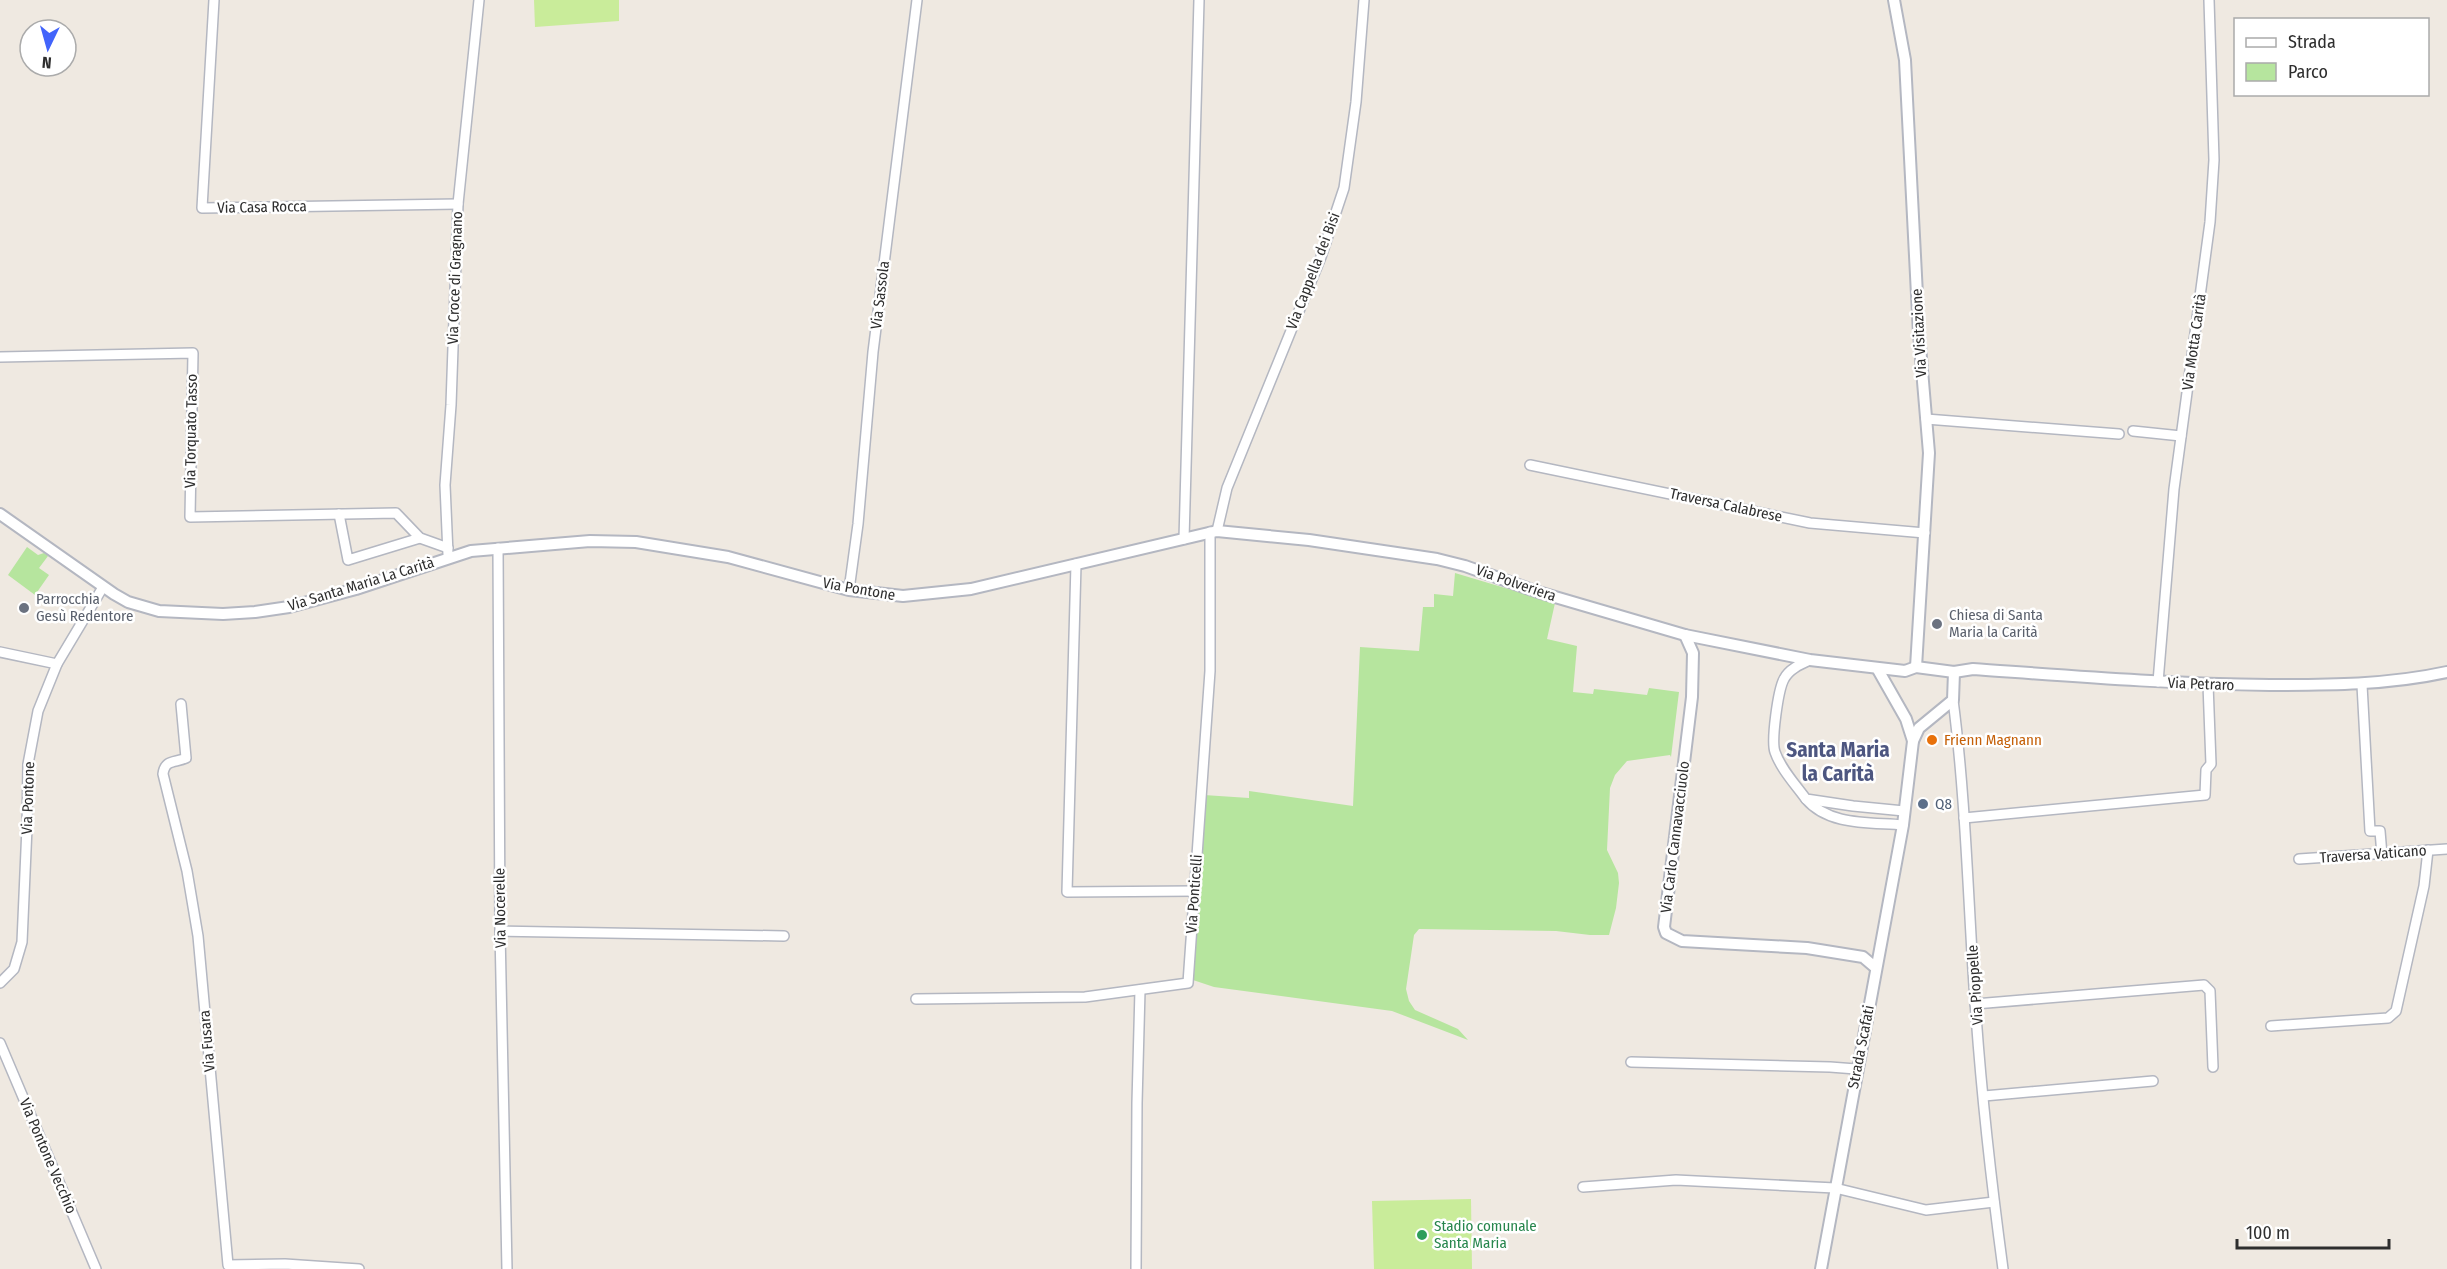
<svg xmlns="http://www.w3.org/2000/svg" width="2447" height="1269" font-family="'Fira Sans Condensed',sans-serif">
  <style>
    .green { fill: #b6e59e }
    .pitch { fill: #c9ec9a }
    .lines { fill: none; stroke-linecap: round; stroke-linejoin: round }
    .minor-casing { stroke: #b4b7c1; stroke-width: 12 }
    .tertiary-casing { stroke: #b4b7c1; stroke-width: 14 }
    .minor { stroke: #fff; stroke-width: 9 }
    .tertiary { stroke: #fff; stroke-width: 10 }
    .worship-dot { fill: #6b7280; stroke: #fff; stroke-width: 2 }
    .food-dot { fill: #e8710a; stroke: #fff; stroke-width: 2 }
    .service-dot { fill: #5c6f8a; stroke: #fff; stroke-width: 2 }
    .leisure-dot { fill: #2e9e5b; stroke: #fff; stroke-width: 2 }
    .labels { text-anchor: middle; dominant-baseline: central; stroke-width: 5; stroke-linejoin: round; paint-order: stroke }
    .street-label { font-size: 15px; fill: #2e2e2e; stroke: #fff }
    .worship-label { font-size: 15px; fill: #5b616d; stroke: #fff; text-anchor: start }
    .food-label { font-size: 15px; fill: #c56008; stroke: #fff; text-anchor: start }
    .service-label { font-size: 15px; fill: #4e5e75; stroke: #fff; text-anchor: start }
    .leisure-label { font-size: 15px; fill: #27864d; stroke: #fff; text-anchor: start }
    .district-label { font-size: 21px; font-weight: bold; fill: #4d5680; stroke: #fff }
  </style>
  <rect width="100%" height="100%" fill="#efe9e1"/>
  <g class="green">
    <polygon points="27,547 38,555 44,553 48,556 39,568 49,575 35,595 8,575"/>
    <polygon points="1455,573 1555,603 1547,639 1577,646 1573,692 1593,694 1594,689 1647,695 1649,688 1679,692 1671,757 1670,755 1627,761 1615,775 1610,788 1607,850 1618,873 1619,883 1616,908 1609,935 1590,935 1556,931 1419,929 1414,935 1406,989 1409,1001 1415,1010 1458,1029 1468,1040 1392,1011 1214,987 1190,979 1204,795 1249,798 1249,791 1353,806 1360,647 1419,651 1423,607 1434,607 1434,594 1453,596"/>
  </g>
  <g class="pitch">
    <polygon points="534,0 619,0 619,21 535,27"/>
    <polygon points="1471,1199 1472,1269 1374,1269 1372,1201"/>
  </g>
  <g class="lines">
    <defs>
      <g id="minor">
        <polyline points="214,0 202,208 458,204"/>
        <polyline points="0,357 193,353 190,517 396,513 420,538 448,548"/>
        <polyline points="1926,419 2119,434"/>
        <polyline points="2133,431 2181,436"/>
        <polyline points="1530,465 1810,523 1925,533"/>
        <polyline points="339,514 348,560 420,538"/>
        <polyline points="1217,531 1227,488 1321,257 1344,188 1356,102 1364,0"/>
        <polyline points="1184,539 1199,0"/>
        <polyline points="498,548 500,931 507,1269"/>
        <polyline points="448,554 445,485 451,405 458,204 479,0"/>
        <polyline points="1076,564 1067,892 1195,891"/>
        <polyline points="849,590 858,524 873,352 917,0"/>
        <polyline points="0,652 57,664"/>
        <path d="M1810 660C1801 664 1789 669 1784 679 1778 690 1771 741 1775 752 1781 769 1795 784 1806 799L1853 806 1904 811"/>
        <polyline points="2158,682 2174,489 2210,222 2214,160 2209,0"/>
        <polyline points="2362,685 2370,831 2380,831 2382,855"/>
        <path d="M1953 700C1966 800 1968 901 1975 1001 1981 1091 1991 1180 2003 1269"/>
        <path d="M181 704 186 758C175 763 165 759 163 774L187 871 198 936 228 1265 285 1264 359 1269"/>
        <path d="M1806 799C1829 826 1870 822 1903 825"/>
        <polyline points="1964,818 2205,795 2206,770 2211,764 2208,684"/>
        <polyline points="2299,859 2447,849"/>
        <polyline points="500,931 784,936"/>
        <polyline points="0,983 14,969 22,942 27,827 28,764 38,711 57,664 103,587"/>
        <polyline points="916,999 1085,997 1188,983 1210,671 1210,532"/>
        <polyline points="1975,1004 2204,985 2210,991 2213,1067"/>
        <polyline points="2271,1026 2388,1018 2396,1011 2424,886 2428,850"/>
        <polyline points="0,1043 96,1269"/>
        <polyline points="1631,1062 1830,1067 1856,1069"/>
        <polyline points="1984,1096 2153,1081"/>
        <polyline points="1583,1187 1676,1180 1835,1188 1926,1210 1994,1202"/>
        <polyline points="1136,1269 1137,1103 1140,990"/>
      </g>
      <g id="tertiary">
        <polyline points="1894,0 1905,60 1919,334 1929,453 1916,667"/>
        <path d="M0 514 114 594 128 602 159 611 223 614 255 612 289 607 356 589 471 551 590 541 636 542 728 557 849 590 903 596 971 589 1217 531 1309 540 1437 559 1465 566 1538 592 1685 635 1810 660 1905 671 1916 667 1954 672 1973 669C2072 676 2170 684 2270 685 2329 685 2388 685 2447 672"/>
        <polyline points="1685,635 1693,653 1692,697 1664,927 1666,933 1682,941 1807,948 1863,957 1876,968"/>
        <polyline points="1877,668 1906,719 1913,741"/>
        <polyline points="1821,1269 1903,825 1913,741 1919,728 1953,700 1954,672"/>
      </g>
    </defs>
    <use href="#minor" class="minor-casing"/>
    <use href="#tertiary" class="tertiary-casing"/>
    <use href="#minor" class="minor"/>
    <use href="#tertiary" class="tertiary"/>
  </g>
  <g class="worship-dot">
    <circle cx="24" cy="608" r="6"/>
    <circle cx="1937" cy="624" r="6"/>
  </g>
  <circle class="food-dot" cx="1932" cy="740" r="6"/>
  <circle class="service-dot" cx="1923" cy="804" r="6"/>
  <circle class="leisure-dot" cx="1422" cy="1235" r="6"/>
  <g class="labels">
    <g class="street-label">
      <text transform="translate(262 207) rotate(-1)">Via Casa Rocca</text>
      <text transform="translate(1313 271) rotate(-69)">Via Cappella dei Bisi</text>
      <text transform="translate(455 278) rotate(-88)">Via Croce di Gragnano</text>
      <text transform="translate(880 295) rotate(-83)">Via Sassola</text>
      <text transform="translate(1919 333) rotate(-93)">Via Visitazione</text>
      <text transform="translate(2194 342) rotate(-82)">Via Motta Carità</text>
      <text transform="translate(191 431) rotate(-89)">Via Torquato Tasso</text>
      <text transform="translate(1726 505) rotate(12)">Traversa Calabrese</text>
      <text transform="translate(1516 583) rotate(19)">Via Polveriera</text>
      <text transform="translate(361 584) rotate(-17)">Via Santa Maria La Carità</text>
      <text transform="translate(859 589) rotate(10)">Via Pontone</text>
      <text transform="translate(2201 684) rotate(2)">Via Petraro</text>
      <text transform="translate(28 798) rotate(-88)">Via Pontone</text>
      <text transform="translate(1675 837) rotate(-83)">Via Carlo Cannavacciuolo</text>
      <text transform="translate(2373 854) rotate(-4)">Traversa Vaticano</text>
      <text transform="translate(1194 894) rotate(-86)">Via Ponticelli</text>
      <text transform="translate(500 908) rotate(-91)">Via Nocerelle</text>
      <text transform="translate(1975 985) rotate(-94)">Via Pioppelle</text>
      <text transform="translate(207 1041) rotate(-95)">Via Fusara</text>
      <text transform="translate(1861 1047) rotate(-79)">Strada Scafati</text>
      <text transform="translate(48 1156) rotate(67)">Via Pontone Vecchio</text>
    </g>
    <g class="worship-label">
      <text x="36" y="599">Parrocchia<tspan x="36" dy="17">Gesù Redentore</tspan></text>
      <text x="1949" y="615">Chiesa di Santa<tspan x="1949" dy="17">Maria la Carità</tspan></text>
    </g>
    <g class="food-label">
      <text x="1944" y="740">Frienn Magnann</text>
    </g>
    <g class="service-label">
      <text x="1935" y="804">Q8</text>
    </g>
    <g class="leisure-label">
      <text x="1434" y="1226">Stadio comunale<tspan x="1434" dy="17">Santa Maria</tspan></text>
    </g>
    <g class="district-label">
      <text x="1838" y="750">Santa Maria<tspan x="1838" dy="24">la Carità</tspan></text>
    </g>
  </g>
  <rect x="2234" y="18" width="195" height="78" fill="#ffffff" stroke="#ababab" stroke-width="1.5"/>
  <rect x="2246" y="38" width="30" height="9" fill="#ffffff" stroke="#ababab" stroke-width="1.5"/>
  <text x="2288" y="48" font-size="18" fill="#2e2e2e">Strada</text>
  <rect x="2246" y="63" width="30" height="18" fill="#b6e59e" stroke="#ababab" stroke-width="1.5"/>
  <text x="2288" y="78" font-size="18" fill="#2e2e2e">Parco</text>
  <g transform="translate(48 48) rotate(185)"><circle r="28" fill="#ffffff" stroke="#ababab" stroke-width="1.5"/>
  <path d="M0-4.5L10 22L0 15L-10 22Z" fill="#4264fb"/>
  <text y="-9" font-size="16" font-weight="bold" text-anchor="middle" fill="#2e2e2e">N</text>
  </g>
  <path d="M2237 1239v9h152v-9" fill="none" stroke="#2e2e2e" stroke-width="3"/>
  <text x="2246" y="1239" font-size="18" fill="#2e2e2e" stroke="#ffffff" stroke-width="4.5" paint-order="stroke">100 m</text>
</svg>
